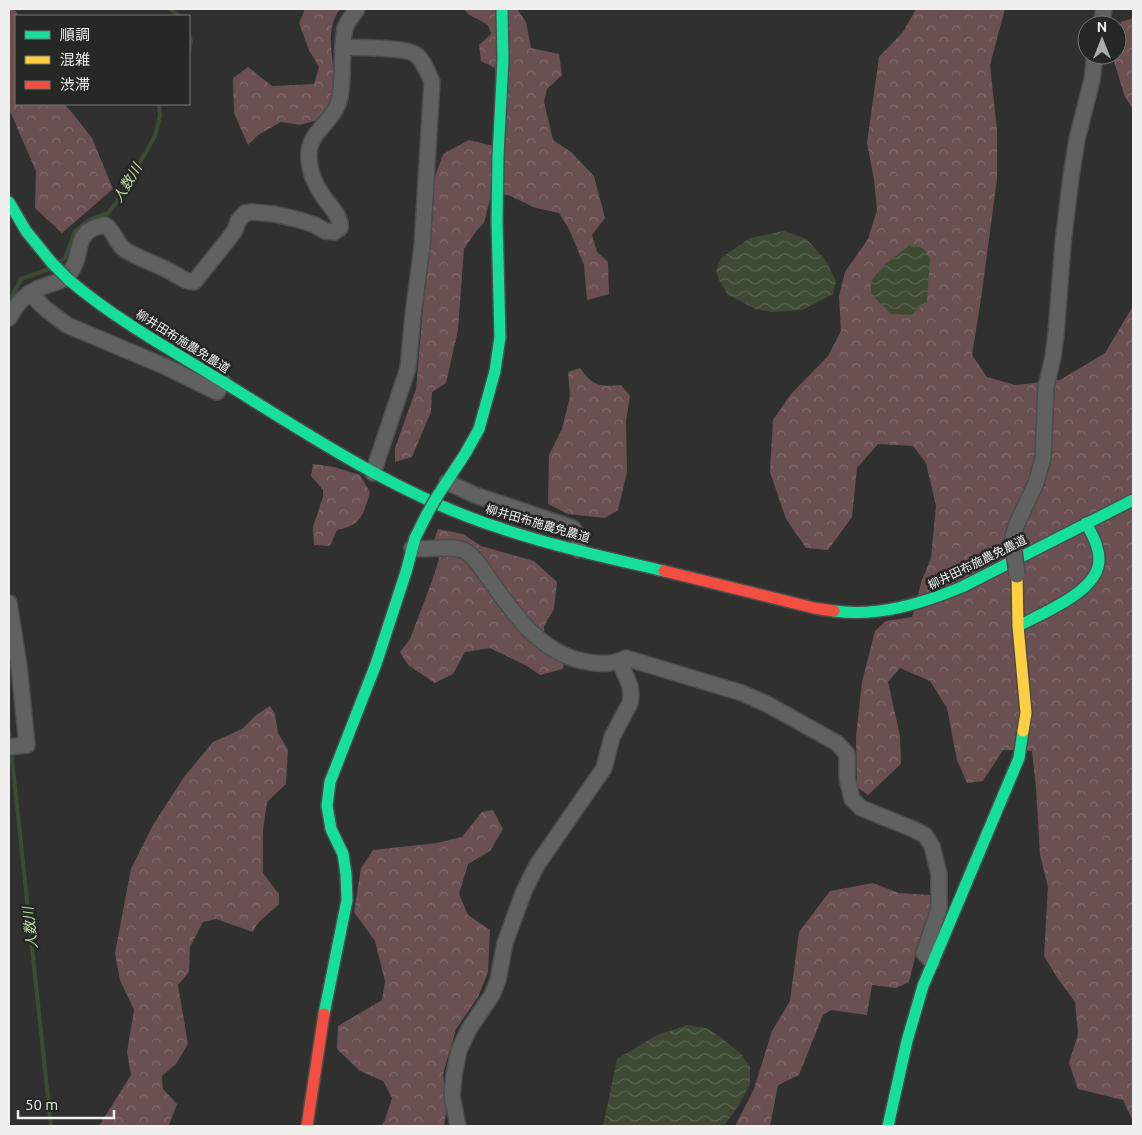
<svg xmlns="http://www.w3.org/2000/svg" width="1142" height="1135" font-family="Ubuntu,'Noto Sans JP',sans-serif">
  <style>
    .forest { fill: url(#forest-crowns) }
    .water { fill: url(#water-waves) }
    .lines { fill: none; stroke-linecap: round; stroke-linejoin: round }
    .stream { stroke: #3e4a34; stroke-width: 4 }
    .street-casing { stroke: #4b4c4b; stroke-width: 18 }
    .fast-casing { stroke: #4b4c4b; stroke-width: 14 }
    .slow-casing { stroke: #4b4c4b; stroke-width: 14 }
    .jam-casing { stroke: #4b4c4b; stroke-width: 14 }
    .street { stroke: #616260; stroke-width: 15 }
    .fast { stroke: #16e098; stroke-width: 11 }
    .slow { stroke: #ffcf43; stroke-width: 11 }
    .jam { stroke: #f24e42; stroke-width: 11 }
    .street-bridge-casing { stroke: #4b4c4b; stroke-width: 18; stroke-linecap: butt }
    .fast-bridge-casing { stroke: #4b4c4b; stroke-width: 14; stroke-linecap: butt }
    .street-bridge { stroke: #616260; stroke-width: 15 }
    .fast-bridge { stroke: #16e098; stroke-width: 11 }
    .labels { text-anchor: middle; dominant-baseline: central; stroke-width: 5; stroke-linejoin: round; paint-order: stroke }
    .street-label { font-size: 12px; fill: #f0f1ef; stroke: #262824 }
    .water-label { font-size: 14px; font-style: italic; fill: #bdd8a7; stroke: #262824 }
  </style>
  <defs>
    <pattern id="forest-crowns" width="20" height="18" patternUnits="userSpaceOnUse" patternTransform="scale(1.25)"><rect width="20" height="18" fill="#6b5052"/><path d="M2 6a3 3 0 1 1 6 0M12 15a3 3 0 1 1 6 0" fill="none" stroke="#806a6b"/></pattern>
    <pattern id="water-waves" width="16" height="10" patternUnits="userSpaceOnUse" patternTransform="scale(1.25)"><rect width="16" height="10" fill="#3e4a34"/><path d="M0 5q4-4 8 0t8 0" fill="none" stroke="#5a6552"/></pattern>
  </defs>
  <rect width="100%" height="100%" fill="#30312f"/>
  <g class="forest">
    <polygon points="9,9 14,9 19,16 16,16 16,104 63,104 69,109 92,138 113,189 62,233 35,208 36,171 9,109"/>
    <path d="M305 9H340C320 36 340 70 333 99 331 106 325 113 321 119L300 125 281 122 258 135 248 145 234 113 233 78 248 67 272 86 314 84 319 67 309 50 299 23Z"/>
    <polygon points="464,9 517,9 526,22 531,48 559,54 562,75 547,89 544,102 553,140 571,152 594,176 605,218 592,235 597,252 608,262 609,294 587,300 584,265 569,229 559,213 536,208 508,195 491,195 484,223 477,230 464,249 458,330 446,383 432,392 431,412 412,457 395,462 395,448 416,389 423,308 431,236 435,177 443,154 469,140 494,146 495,68 481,61 479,45 491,34 488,25 468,14"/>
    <polygon points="916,9 1005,9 990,65 997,130 997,179 981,299 972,355 987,377 1015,385 1060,380 1105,353 1133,306 1133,1121 1123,1100 1078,1089 1069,1063 1078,1034 1075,1002 1058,979 1044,956 1048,887 1040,855 1036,788 1032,751 1003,750 983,781 967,783 957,760 947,708 930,681 900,668 888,682 900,736 901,764 868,795 857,787 856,736 862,682 875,631 886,621 912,617 922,580 931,558 936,506 926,463 913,446 878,444 857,468 852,517 828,550 806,548 786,519 770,472 773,420 791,394 828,356 841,331 839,296 845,272 868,239 877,210 874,180 867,143 879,57 903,32"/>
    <polygon points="1133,18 1133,109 1125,97 1112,55 1117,55 1117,31 1121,22"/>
    <path d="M580 368C593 386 599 387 621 385L630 396 626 421 627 472 618 510 605 518 568 514 548 504 549 455 562 429 570 396 568 372Z"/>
    <path d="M313 464 334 467 360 475 370 492C363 515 362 525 337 530L330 546 314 545 313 527 323 497V490L311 476Z"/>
    <polygon points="438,529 463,534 481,546 534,561 557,582 554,609 544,626 545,648 564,662 563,669 540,675 527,666 490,648 465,652 453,674 435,683 408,665 400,652 410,639 432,581 439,559 434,540"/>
    <path d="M270 706 275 714 278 733 288 750 286 784 267 802 263 830V873L279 894V904C271 913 257 920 253 932L216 919 203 922 190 947 189 972 178 985 188 1044 176 1064 162 1076 163 1089 177 1104 169 1125 99 1126 131 1075 127 1052 134 1010 120 980 115 953 131 869 153 825 184 777 213 742 242 729 256 715Z"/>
    <polygon points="493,810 503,829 490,851 468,864 459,894 468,915 490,930 488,972 478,997 456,1029 443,1074 447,1106 444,1126 381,1126 385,1120 392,1098 383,1081 360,1071 337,1049 338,1026 382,1000 385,981 375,941 354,912 361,868 373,850 437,843 462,837 482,812"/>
    <polygon points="873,883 899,893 931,895 932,907 916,953 909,982 896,988 872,985 867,1015 831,1010 823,1015 799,1075 778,1085 770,1126 735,1126 754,1089 772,1031 790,1001 799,932 830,891"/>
  </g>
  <g class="water">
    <polygon points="784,231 807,239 826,261 836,281 833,294 802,310 771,312 756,309 728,295 719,280 716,271 721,258 750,238"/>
    <polygon points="910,245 923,248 930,258 927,302 911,315 891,314 871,294 871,281 885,264"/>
    <polygon points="688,1025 706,1028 719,1036 740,1053 750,1067 750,1084 739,1105 724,1126 603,1126 617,1059 657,1035"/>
  </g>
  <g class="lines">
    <g class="stream">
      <polyline points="171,9 179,16"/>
      <polyline points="189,34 191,41 189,50"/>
      <polyline points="61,261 65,258 75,231 89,220 108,213 119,199 155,136 160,116 159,104"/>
      <polyline points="9,302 21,279 49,269"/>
      <polyline points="9,730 10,743"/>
      <polyline points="11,750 51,1126"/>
    </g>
    <defs>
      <g id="street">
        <polyline points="1101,25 1104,9"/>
        <path d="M343 47C358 48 405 47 415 54 423 59 428 73 432 82L422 247 413 315 408 368 373 473"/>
        <polyline points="29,293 47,310 67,325 164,366 217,392 223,382"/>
        <path d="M9 318C17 304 25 293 42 287 51 283 63 282 69 274 86 253 70 231 105 225 114 230 115 242 124 249 138 259 161 265 176 275 183 279 187 282 194 282L227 241 235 230 238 221 245 213 252 212 274 214 300 220 315 225 325 231 334 232 340 228C342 216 329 206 323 196 316 186 310 172 309 160 306 134 329 126 338 104 345 85 340 50 345 28 347 22 353 15 357 9"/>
        <polyline points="447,482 475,495 573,528 580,539 578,550"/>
        <path d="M412 548C427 551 452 544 465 551 476 557 483 571 490 580 514 614 539 651 582 661 596 664 614 665 626 658L742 693 767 704 837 743 847 754V778L852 799 861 808 913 829 925 835 932 846 939 874V909L924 953 932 962"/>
        <polyline points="1014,551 1013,537 1016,526 1036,483 1043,458 1046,387 1053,357 1056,334 1063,243 1071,177 1077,139 1092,80 1095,55"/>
        <polyline points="9,603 19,666 27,745 9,747"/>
        <polyline points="458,1126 452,1096 454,1075 459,1050 469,1029 492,995 498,980 505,943 524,891 537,865 604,768 612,737 630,703 631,695 630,686 620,662"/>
      </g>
      <g id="fast">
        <polyline points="9,202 26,231 52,263"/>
        <path d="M69 280C115 319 169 349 220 380 309 435 399 496 500 528 553 546 609 558 664 571"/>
        <polyline points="438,495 465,454 479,429 495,371 500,337 497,221 498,156 503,60 502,9"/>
        <path d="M834 611C878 617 921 604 962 587L1133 500"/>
        <path d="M1018 626C1041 614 1091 594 1098 567 1102 552 1093 536 1086 523"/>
        <polyline points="324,1014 347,900 346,874 343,854 331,829 327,806 330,782 376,664 406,572 415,538 427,514"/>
        <polyline points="888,1126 907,1041 923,986 1019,758 1023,731"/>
      </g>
      <polyline id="slow" points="1017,575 1018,626 1026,713 1023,731"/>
      <g id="jam">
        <polyline points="664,571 814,608 834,611"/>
        <polyline points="307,1126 324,1014"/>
      </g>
    </defs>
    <use href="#street" class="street-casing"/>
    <use href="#fast" class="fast-casing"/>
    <use href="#slow" class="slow-casing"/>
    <use href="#jam" class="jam-casing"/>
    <use href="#street" class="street"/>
    <use href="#fast" class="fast"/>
    <use href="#slow" class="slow"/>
    <use href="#jam" class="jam"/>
    <defs>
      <polyline id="street-bridge" points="1014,551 1017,575"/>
      <g id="fast-bridge">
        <polyline points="52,263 69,280"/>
        <polyline points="427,514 438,495"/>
      </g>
    </defs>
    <use href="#street-bridge" class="street-bridge-casing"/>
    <use href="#fast-bridge" class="fast-bridge-casing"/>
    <use href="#street-bridge" class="street-bridge"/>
    <use href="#fast-bridge" class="fast-bridge"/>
  </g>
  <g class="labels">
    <g class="street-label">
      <text transform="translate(183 341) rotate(32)">柳井田布施農免農道</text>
      <text transform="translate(538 523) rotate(16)">柳井田布施農免農道</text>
      <text transform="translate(977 562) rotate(-26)">柳井田布施農免農道</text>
    </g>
    <g class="water-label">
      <text transform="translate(127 183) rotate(-59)">人数川</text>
      <text transform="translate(30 928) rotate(-96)">人数川</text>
    </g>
  </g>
  <rect width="1142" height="1135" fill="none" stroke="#f0f1ef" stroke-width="20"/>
  <rect x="15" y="15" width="175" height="90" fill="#262824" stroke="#777875"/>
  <rect x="25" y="31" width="25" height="8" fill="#16e098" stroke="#777875"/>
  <text x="60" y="40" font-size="15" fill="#f0f1ef">順調</text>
  <rect x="25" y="56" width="25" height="8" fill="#ffcf43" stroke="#777875"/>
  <text x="60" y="65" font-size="15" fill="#f0f1ef">混雑</text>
  <rect x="25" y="81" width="25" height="8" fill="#f24e42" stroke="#777875"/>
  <text x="60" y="90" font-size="15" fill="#f0f1ef">渋滞</text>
  <g transform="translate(1102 40)"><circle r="24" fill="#262824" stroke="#777875"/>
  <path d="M0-4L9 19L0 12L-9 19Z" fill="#adaeac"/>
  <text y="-8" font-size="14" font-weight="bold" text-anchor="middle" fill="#f0f1ef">N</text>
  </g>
  <path d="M18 1110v8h96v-8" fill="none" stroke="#f0f1ef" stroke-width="2.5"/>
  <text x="25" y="1110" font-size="15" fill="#f0f1ef" stroke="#262824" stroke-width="4" paint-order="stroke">50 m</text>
</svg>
